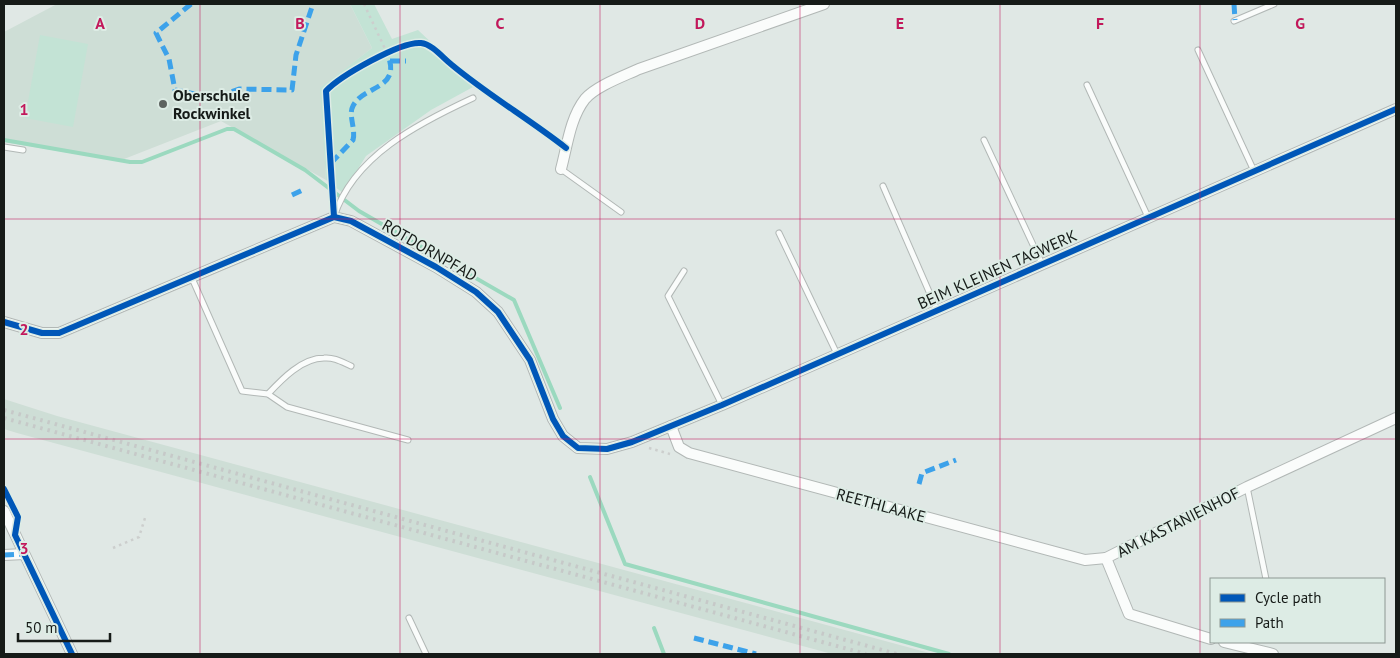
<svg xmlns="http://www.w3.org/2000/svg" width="1400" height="658" font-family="'PT Sans',sans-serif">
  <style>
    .built { fill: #ceded6 }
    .green { fill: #c3e3d5 }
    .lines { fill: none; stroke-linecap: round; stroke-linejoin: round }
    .stream { stroke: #9bd9bf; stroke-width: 4 }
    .lane-casing { stroke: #b2b8b6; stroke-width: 7 }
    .street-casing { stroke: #b2b8b6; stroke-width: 12 }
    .path { stroke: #cccecd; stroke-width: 2.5; stroke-dasharray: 2.5 4; stroke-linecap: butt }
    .lane { stroke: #fafcfb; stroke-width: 5 }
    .street { stroke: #fafcfb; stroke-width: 10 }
    .rail { stroke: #c6c9c8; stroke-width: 4; stroke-dasharray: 2.5 5; stroke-linecap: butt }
    .quiet { stroke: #3da2ea; stroke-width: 5; stroke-dasharray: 10 5; stroke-linecap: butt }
    .cycleway-casing { stroke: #ddece5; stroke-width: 9 }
    .cycleway { stroke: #0057b8; stroke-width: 6 }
    .grid { fill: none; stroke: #c2185b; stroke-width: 1; stroke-opacity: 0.55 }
    .poi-dot { fill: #5d6360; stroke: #ddece5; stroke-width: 2 }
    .labels { text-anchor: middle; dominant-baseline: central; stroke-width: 4; stroke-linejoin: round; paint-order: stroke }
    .poi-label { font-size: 16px; font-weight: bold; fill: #161b18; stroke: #ddece5; text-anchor: start }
    .street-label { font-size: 16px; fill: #161b18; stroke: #ddece5 }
    .grid-label { font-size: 16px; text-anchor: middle; font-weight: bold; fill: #c2185b; stroke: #ddece5; stroke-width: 4; stroke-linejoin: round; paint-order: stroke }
  </style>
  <rect width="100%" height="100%" fill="#e0e8e5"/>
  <g class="built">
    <polygon points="57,4 350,4 372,48 321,88 326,180 221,121 119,161 4,142 4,32"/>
    <polygon points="4,399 57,416 933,654 832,654 17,433 4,429"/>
  </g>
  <g class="green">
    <polygon points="350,4 374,4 392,39 418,30 474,83 559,142 559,144 473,87 431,110 366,156 343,193 326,180 320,88 372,48"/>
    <polygon points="40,35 88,44 73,127 25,118"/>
  </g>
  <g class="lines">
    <g class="stream">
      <polyline points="4,140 130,162 142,162 227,129 234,129 305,170 359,211 514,300 560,408"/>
      <polyline points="590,477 625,564 949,654"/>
      <polyline points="654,628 664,654"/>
    </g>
    <defs>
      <g id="lane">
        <polyline points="1234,21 1274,4"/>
        <polyline points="1198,50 1254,171"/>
        <polyline points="1087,85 1148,217"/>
        <polyline points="984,140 1042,264"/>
        <polyline points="4,147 23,150"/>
        <polyline points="561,169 621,212"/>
        <polyline points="883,186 937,310"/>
        <path d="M334 217C353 156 419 123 473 98"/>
        <polyline points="779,233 837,354"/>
        <polyline points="684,271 668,296 722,405"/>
        <polyline points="191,276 242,391 268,394 287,407 408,440"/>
        <path d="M268 394C282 379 302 358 324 358 334 357 342 362 351 366"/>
        <polyline points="1247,487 1266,579"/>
        <polyline points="409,618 426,654"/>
      </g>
      <g id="street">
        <path d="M561 169C567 147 570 118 585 99 596 86 624 76 639 69L824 4"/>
        <polyline points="4,322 42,333 59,333 334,217 351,221 436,267 476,292 498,312 530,360 553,419 563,436 578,448 607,449 632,442 722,405 1396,109"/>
        <polyline points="671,426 679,447 689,453 1085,560 1106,558"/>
        <polyline points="4,511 72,654"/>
        <polyline points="4,555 24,554"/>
        <polyline points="1211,639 1129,614 1106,558 1247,487 1396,418"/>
        <polyline points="1224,642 1273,654"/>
      </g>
    </defs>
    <use href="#lane" class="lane-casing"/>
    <use href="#street" class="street-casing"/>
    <g class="path">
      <polyline points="364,4 387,53"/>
      <path d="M333 196 326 91C340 76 404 37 425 44 439 49 460 72 472 82 499 103 529 121 557 141"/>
      <polyline points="649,448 670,454"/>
      <polyline points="113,548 139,537 145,518"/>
    </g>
    <use href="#lane" class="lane"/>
    <use href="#street" class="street"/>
    <g class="rail">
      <polyline points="4,410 897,654"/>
      <polyline points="4,418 866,654"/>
    </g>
    <g class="quiet">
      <polyline points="191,4 156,33 169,59 175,90 215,98 239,89 292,90 296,55 313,4"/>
      <polyline points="1234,4 1235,20"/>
      <polyline points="390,61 406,61"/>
      <path d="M331 163 353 140C356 129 348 115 353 106 363 85 403 90 387 53"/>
      <polyline points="292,195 305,189"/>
      <polyline points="919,484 922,473 956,460"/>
      <polyline points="4,555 24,554"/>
      <polyline points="694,638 756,654"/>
    </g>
    <defs>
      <g id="cycleway">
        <path d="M334 217 326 91C340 76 401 41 421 43 432 44 443 58 452 65 488 95 529 119 566 148"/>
        <polyline points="4,322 42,333 59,333 334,217 351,221 436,267 476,292 498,312 530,360 553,419 563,436 578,448 607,449 632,442 722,405 1396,109"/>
        <polyline points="4,489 18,517 15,535 72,654"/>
      </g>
    </defs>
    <use href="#cycleway" class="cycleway-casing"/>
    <use href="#cycleway" class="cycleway"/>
  </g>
  <path class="grid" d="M200 4V654M400 4V654M600 4V654M800 4V654M1000 4V654M1200 4V654M4 219H1396M4 439H1396"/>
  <circle class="poi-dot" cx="163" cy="104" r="5"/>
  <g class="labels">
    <g class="poi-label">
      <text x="173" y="95">Oberschule<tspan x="173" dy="18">Rockwinkel</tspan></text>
    </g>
    <g class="street-label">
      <text transform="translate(430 250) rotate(30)">ROTDORNPFAD</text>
      <text transform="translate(997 269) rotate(-24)">BEIM KLEINEN TAGWERK</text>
      <text transform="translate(881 505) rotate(15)">REETHLAAKE</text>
      <text transform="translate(1178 522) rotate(-27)">AM KASTANIENHOF</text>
    </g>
  </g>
  <g class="grid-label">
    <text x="100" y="29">A</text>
    <text x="300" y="29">B</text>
    <text x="500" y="29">C</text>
    <text x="700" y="29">D</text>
    <text x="900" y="29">E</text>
    <text x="1100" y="29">F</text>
    <text x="1300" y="29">G</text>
    <text x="24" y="115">1</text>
    <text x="24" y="335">2</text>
    <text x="24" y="554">3</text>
  </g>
  <rect width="1400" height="658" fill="none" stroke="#161b18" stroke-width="10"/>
  <rect x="1210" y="578" width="175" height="65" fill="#ddece5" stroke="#8d9893"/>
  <rect x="1220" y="594" width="25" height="8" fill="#0057b8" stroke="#8d9893"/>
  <text x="1255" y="603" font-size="15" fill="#161b18">Cycle path</text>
  <rect x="1220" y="619" width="25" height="8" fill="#3da2ea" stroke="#8d9893"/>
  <text x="1255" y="628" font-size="15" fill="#161b18">Path</text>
  <path d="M18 633v8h92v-8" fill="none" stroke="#161b18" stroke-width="2.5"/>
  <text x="25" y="633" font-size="15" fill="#161b18" stroke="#ddece5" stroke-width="4" paint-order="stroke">50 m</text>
</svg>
